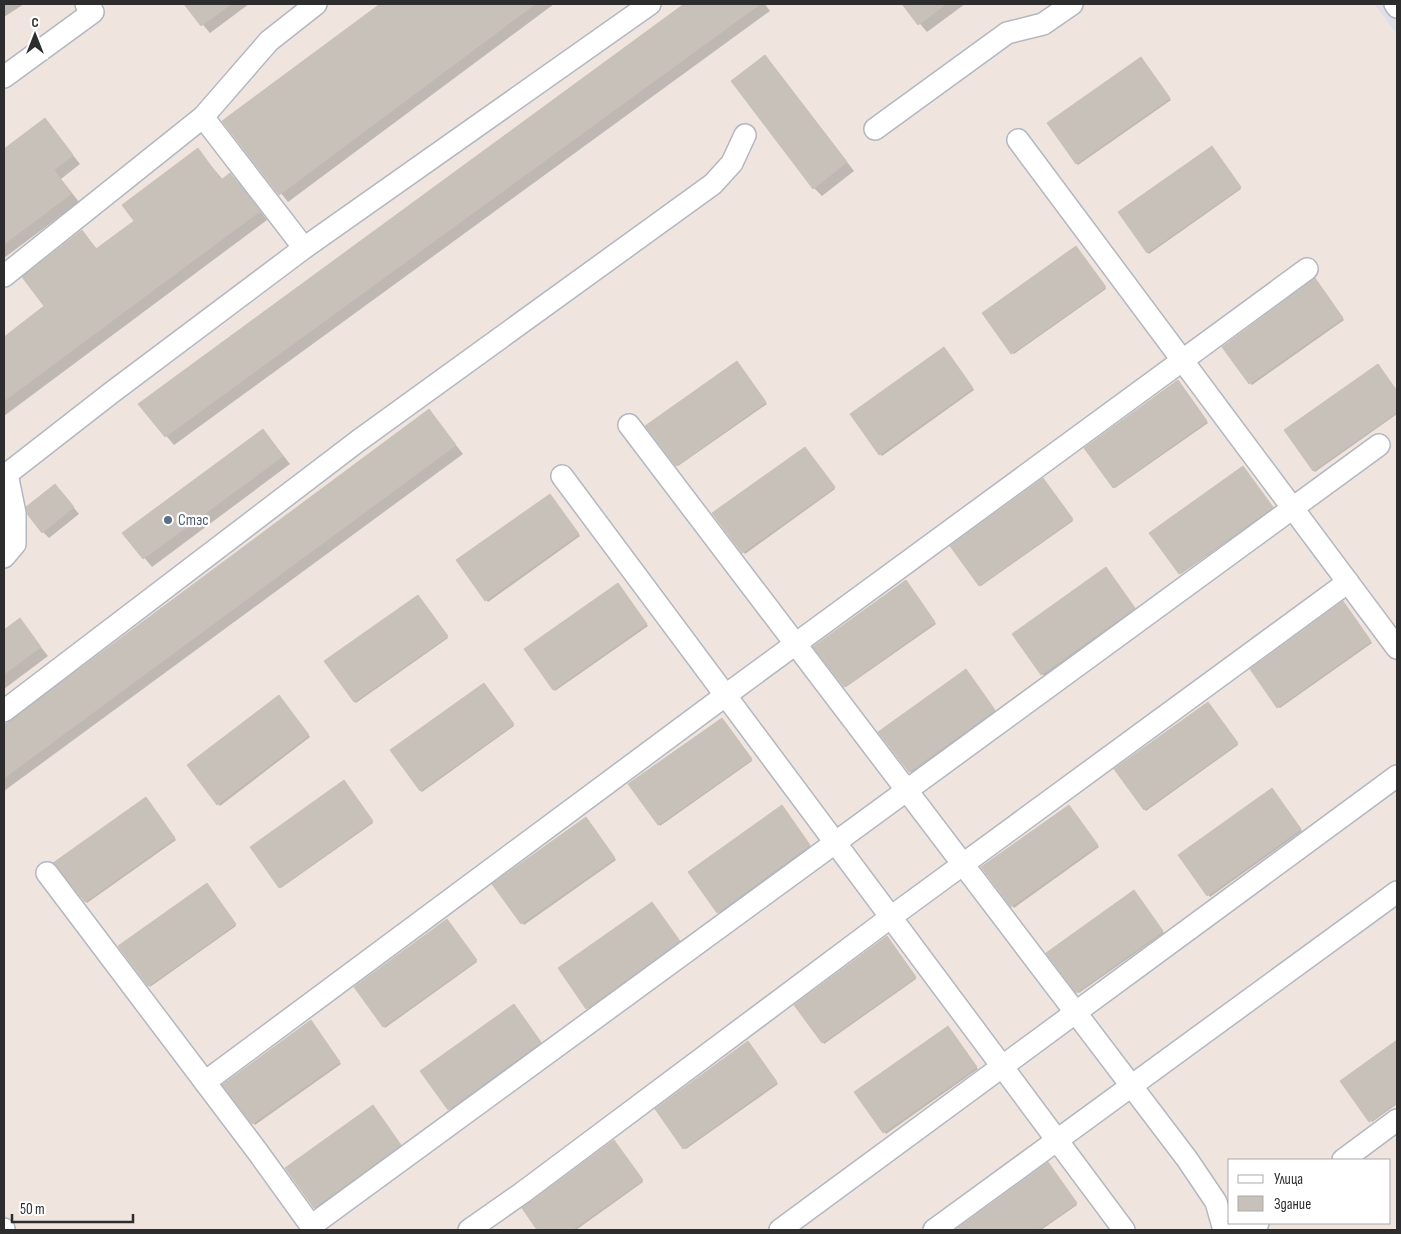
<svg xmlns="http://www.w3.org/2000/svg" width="1401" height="1234" font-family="'Sofia Sans Condensed',sans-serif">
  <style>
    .industrial { fill: #e0dfe7 }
    .shadow { fill: #0003 }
    .building { fill: #c8c1b9; stroke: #cbc1b7 }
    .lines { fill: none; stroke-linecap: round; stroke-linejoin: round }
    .minor-casing { stroke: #b2b7c1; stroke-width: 24 }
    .minor { stroke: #fff; stroke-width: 21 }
    .service-dot { fill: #5c6f8a; stroke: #fff; stroke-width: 2 }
    .labels { text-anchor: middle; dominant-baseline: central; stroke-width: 4.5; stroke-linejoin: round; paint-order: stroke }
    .service-label { font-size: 16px; fill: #4e5e75; stroke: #fff; text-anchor: start }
  </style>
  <rect width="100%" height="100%" fill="#efe5de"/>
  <polygon class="industrial" points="1374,4 1397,4 1397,34"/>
  <g class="shadow">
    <polygon points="4,4 24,4 4,17"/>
    <polygon points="185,4 249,4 210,33"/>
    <polygon points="381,4 554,4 288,202 224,121"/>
    <polygon points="686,4 765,4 770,11 174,445 140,405"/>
    <polygon points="903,4 965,4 927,32"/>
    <polygon points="765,57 854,171 822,196 814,188"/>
    <polygon points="1142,60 1171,100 1078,165 1048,124"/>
    <polygon points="45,120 80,164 61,179 79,202 4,258 4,150"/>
    <polygon points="1213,149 1241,189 1149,254 1119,212"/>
    <polygon points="198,150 223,180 230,175 239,183 267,220 4,416 4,338 46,307 82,231 97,249 136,221"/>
    <polygon points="1078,249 1106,289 1014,354 1012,353"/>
    <polygon points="1317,281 1344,320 1252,385 1224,347"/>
    <polygon points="945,350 974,390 882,456 880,454"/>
    <polygon points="738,364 767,404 678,466 677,465"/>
    <polygon points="1379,367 1397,392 1397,414 1315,472 1285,430"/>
    <polygon points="1179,383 1208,423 1115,488 1114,487"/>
    <polygon points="429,411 463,454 4,791 4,728"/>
    <polygon points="263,430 290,464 152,567 124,533"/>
    <polygon points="807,450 835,489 745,554 713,513"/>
    <polygon points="1245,469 1273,509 1181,574 1180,573"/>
    <polygon points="1045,481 1073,521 981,586 980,585"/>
    <polygon points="61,492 79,514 49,538 43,532"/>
    <polygon points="551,497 580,536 488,602 458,560"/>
    <polygon points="1107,570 1135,610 1044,676 1014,634"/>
    <polygon points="907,584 936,624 846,687 844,686"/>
    <polygon points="619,586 648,626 555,691 554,689"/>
    <polygon points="420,598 448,638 356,703 326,662"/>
    <polygon points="1344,604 1372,643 1280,708 1278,707"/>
    <polygon points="19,620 48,656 4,689 4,631"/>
    <polygon points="968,673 996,712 911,773 910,771"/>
    <polygon points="486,686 514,726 422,792 420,790"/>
    <polygon points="280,698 310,737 220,806 189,765"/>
    <polygon points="1210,705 1238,745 1146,811 1145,809"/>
    <polygon points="724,721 752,761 660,826 659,824"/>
    <polygon points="345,783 373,823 281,888 280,887"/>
    <polygon points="1273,791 1302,831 1210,897 1180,855"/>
    <polygon points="147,800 176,840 87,903 55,863"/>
    <polygon points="1070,808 1099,847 1014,908 983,867"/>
    <polygon points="783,809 811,847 720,914 690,872"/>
    <polygon points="587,820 616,860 524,925 494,884"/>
    <polygon points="208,886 236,926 150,987 149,985"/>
    <polygon points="1135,893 1164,933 1079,993 1077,992"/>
    <polygon points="653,905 680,943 589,1010 559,969"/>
    <polygon points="449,922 477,962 385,1028 384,1026"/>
    <polygon points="888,939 916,979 824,1044 823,1042"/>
    <polygon points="516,1007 542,1044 451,1111 422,1071"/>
    <polygon points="312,1024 341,1064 255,1125 224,1085"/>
    <polygon points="949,1029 978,1069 886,1134 856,1092"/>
    <polygon points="1397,1042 1397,1104 1372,1122 1342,1081"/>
    <polygon points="749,1044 778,1084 686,1149 684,1148"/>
    <polygon points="374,1108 401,1147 316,1209 286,1168"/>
    <polygon points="615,1143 643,1182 576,1230 539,1230 523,1209"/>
    <polygon points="1048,1164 1077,1205 1041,1230 957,1230"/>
  </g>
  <g class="building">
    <polygon points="184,4 231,4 201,26"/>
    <polygon points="380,4 535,4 279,195 222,121"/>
    <polygon points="684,4 760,4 165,437 138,404"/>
    <polygon points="902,4 946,4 918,25"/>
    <polygon points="765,55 847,162 813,189 731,81"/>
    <polygon points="1141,57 1170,98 1076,164 1047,123"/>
    <polygon points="45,118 73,155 54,170 71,194 4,244 4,149"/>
    <polygon points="1212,146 1241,187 1147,253 1118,212"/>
    <polygon points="198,148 221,180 230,173 260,211 4,401 4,337 44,306 22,277 82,230 96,249 134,221 122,205"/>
    <polygon points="1076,246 1106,287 1011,354 982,313"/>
    <polygon points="1315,278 1343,318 1249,384 1222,347"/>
    <polygon points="944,347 973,388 879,455 850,414"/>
    <polygon points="737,361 766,402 676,466 645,426"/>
    <polygon points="1378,364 1397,391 1397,412 1313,471 1284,430"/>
    <polygon points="1178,380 1207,421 1113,488 1084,448"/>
    <polygon points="429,409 456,445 4,778 4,725"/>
    <polygon points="263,429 283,456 143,559 122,533"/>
    <polygon points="805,447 835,487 742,553 712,513"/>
    <polygon points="1243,466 1273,507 1179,574 1149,533"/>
    <polygon points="1043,478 1073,519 979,586 950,546"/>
    <polygon points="55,484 74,507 42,533 28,515 26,507"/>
    <polygon points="550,494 579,534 485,601 456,560"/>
    <polygon points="1106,567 1135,608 1041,675 1012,634"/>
    <polygon points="906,580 935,622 844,687 813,647"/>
    <polygon points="618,583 647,624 553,690 524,649"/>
    <polygon points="418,595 448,636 354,702 324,661"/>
    <polygon points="1343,601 1371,641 1277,708 1250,669"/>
    <polygon points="20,618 41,647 4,674 4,630"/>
    <polygon points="966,669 995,710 909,772 878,732"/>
    <polygon points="484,683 514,724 420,791 390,750"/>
    <polygon points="279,695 309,735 217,805 187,765"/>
    <polygon points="1208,702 1238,743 1144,810 1114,769"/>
    <polygon points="722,718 752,759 658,825 628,784"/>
    <polygon points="344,780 373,821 279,888 250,847"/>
    <polygon points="1272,788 1301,829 1207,896 1178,855"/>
    <polygon points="146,797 175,838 85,902 53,863"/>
    <polygon points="782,805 810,845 717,913 688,872"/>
    <polygon points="1069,805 1098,845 1011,907 981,867"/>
    <polygon points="586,817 615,858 521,924 492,884"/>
    <polygon points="207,883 236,924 148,986 118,946"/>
    <polygon points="1134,890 1163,931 1076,993 1046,953"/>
    <polygon points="652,902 680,941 586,1009 558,968"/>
    <polygon points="447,919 477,960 383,1027 354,987"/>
    <polygon points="887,936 916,977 822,1043 794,1005"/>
    <polygon points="514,1004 541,1042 448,1110 420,1071"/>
    <polygon points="311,1020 340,1062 252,1124 222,1085"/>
    <polygon points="948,1026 977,1067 883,1133 854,1092"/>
    <polygon points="1397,1040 1397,1102 1369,1122 1340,1081"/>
    <polygon points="748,1041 777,1082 683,1149 655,1109"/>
    <polygon points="373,1105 401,1145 314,1208 285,1168"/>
    <polygon points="614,1140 643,1180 572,1230 537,1230 522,1208"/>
    <polygon points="1048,1162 1077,1203 1038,1230 955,1230"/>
  </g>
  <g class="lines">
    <defs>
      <g id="minor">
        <polyline points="1395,4 1397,7"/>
        <polyline points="4,77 93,12 86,4"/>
        <polyline points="203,117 304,248"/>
        <polyline points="875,129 1007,33 1043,24 1072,4"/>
        <polyline points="1018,140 1397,648"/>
        <polyline points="4,276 203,117 269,41 316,4"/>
        <polyline points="629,425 1187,1159 1216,1202 1224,1230"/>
        <polyline points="7,474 111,393 304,248 650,4"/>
        <polyline points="562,476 1124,1230"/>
        <polyline points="4,557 15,544 15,513 7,474"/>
        <polyline points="4,711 358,441 713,184 732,163 745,135"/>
        <polyline points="47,873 257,1151 314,1230"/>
        <polyline points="205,1082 726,695 1307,269"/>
        <polyline points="1343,1160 1397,1120"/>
        <polyline points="311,1226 1379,445"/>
        <polyline points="4,1229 4,1230"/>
        <polyline points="469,1230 522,1193 891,917 1348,582"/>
        <polyline points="780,1230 1397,776"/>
        <polyline points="934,1230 1397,892"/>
        <polyline points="1237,1230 1253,1227 1258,1223"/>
      </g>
    </defs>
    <use href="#minor" class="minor-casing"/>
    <use href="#minor" class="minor"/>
  </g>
  <circle class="service-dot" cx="168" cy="520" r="5"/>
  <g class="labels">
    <g class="service-label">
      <text x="178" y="520">Стэс</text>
    </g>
  </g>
  <rect width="1401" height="1234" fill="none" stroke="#2d2d2d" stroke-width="10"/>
  <rect x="1228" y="1159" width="162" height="65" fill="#ffffff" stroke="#ababab"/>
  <rect x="1238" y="1175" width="25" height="8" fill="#ffffff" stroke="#ababab"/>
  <text x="1274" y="1184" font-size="15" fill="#2d2d2d">Улица</text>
  <rect x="1238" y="1196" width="25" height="15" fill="#c8c1b9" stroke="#ababab"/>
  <text x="1274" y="1209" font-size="15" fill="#2d2d2d">Здание</text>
  <g transform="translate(35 35)" stroke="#ffffff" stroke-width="4" paint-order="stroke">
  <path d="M0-4L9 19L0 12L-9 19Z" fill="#2d2d2d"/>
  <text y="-8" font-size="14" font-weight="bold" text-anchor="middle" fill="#2d2d2d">С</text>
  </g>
  <path d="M12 1214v8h121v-8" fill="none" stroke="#2d2d2d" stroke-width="2.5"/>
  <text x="20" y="1214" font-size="15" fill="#2d2d2d" stroke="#ffffff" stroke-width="4" paint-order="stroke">50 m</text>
</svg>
